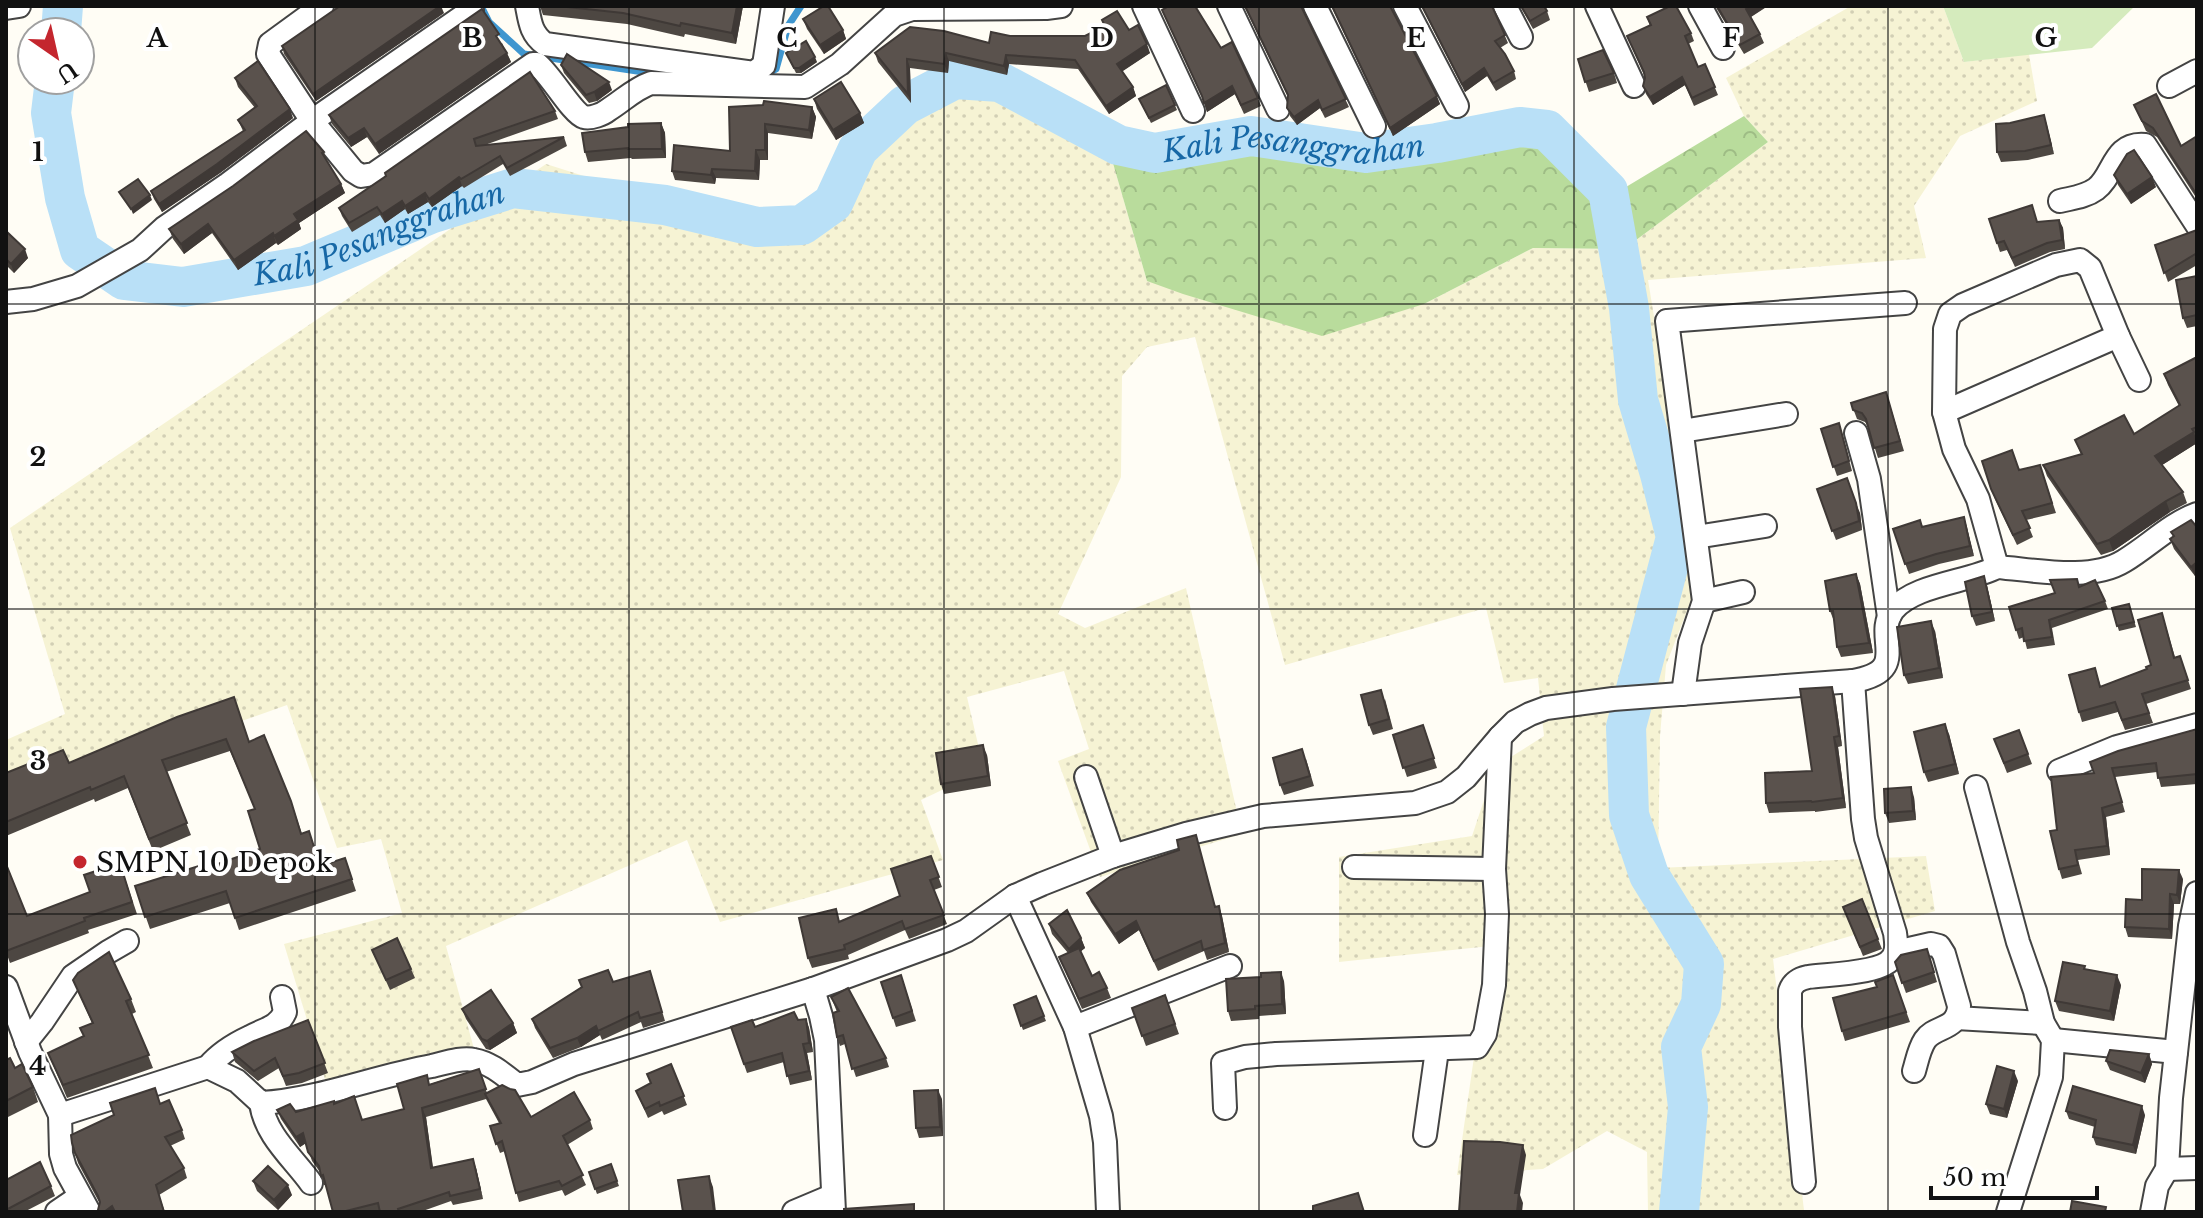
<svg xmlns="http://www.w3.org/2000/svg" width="2203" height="1218" font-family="'Libre Baskerville',serif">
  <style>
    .farmland { fill: url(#farmland-dots) }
    .grass { fill: #d5ebbd }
    .forest { fill: url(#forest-crowns) }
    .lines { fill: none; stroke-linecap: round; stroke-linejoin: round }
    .stream { stroke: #3f96cf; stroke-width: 7 }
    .river { stroke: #b9e0f7; stroke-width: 40 }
    .street-casing { stroke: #444; stroke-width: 26 }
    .street { stroke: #fff; stroke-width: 22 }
    .wall { fill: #4d4742 }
    .shaded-wall { fill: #3f3936 }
    .building { fill: #5a524d; stroke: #3f3936; stroke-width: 2 }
    .grid { fill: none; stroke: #111; stroke-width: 2; stroke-opacity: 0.55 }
    .poi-dot { fill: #c4262e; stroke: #fff; stroke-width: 3 }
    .labels { text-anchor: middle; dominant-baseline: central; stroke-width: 8; stroke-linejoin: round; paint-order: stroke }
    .poi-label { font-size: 28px; fill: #111; stroke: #fff; text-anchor: start }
    .water-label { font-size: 30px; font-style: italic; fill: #1768a6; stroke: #fff }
    .grid-label { font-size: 26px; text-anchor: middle; font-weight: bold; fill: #111; stroke: #fff; stroke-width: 8; stroke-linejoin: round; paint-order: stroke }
  </style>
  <defs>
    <pattern id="farmland-dots" width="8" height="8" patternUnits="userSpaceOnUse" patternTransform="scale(2)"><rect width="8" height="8" fill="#f6f3d4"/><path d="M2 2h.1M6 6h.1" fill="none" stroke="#d2cfb5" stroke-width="1.8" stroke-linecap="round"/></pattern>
    <pattern id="forest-crowns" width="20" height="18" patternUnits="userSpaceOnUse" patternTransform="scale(2)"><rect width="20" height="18" fill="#b9dc9c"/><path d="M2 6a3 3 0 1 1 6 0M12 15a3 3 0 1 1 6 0" fill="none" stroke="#9ebc85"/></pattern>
  </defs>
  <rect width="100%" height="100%" fill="#fffdf5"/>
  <polygon class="farmland" points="1851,6 1943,6 1964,62 2029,54 2037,101 1960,136 1914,206 1926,258 1648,280 1694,559 1695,579 1692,598 1666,665 1660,736 1658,868 1926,856 1935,911 1773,959 1804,1210 1909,1212 1648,1212 1647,1152 1607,1131 1543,1169 1457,1175 1490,946 1339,962 1339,857 1472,836 1495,767 1544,736 1538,678 1504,683 1486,608 1285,665 1195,337 1147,347 1122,376 1121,477 1058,614 1085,628 1186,588 1242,834 1100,877 1058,761 1089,749 1064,671 967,697 984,770 921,800 943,860 720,922 687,840 446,946 474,1049 331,1099 284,944 402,913 381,839 337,848 287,705 6,804 6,740 65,714 10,528 546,164 663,201 743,206 791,215 939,80 1010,89 1106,139 1147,281 1424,304 1533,248 1624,249 1768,142 1744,116 1726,78"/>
  <polygon class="grass" points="1943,6 2135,6 2092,48 1964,62"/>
  <polygon class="forest" points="1744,116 1768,142 1624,249 1533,248 1424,304 1322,336 1183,294 1147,281 1106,139 1157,161 1238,133 1306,138 1394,151 1506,131 1575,141 1616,193"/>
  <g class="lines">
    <g class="stream">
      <polyline points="481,6 489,22 524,54 657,74"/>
      <polyline points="767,74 776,69 788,26 801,6"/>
    </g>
    <g class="river">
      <polyline points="61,32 63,6"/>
      <path id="s1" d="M55 80 51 113 65 198 80 250 124 280 183 287 306 266 430 214 513 188 665 205 757 227 802 225 833 203 858 149 905 105 955 79 1000 82 1118 145 1155 153 1251 136 1366 153 1437 143 1520 127 1547 130 1608 191 1629 308 1638 400 1660 474 1676 537 1626 727 1629 815 1649 875 1704 964 1701 1004 1681 1047 1688 1107 1679 1212"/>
    </g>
    <defs>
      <g id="street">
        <polyline points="322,6 270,44 268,54 312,121 472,10"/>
        <path d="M527 6C530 22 531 34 545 44L754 73 764 65 773 6"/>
        <polyline points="1144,6 1193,111"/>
        <polyline points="1229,6 1278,109"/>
        <polyline points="1315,6 1374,126"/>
        <polyline points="1405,6 1457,106"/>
        <polyline points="1505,6 1521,37"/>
        <polyline points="1597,6 1634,86"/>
        <polyline points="1700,6 1723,48"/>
        <polyline points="6,8 19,6"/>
        <polyline points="2169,86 2197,71"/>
        <path d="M2060 201C2072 198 2085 197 2096 189 2114 176 2113 142 2145 145L2197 225"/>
        <path d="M6 302 33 299 77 286 140 250 164 228 228 184 312 121 353 171 361 176 374 174 533 64H537C551 75 572 113 584 117 591 119 603 114 608 110 624 100 634 89 651 83L805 87 840 64 894 15 912 9 1046 8 1061 6"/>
        <polyline points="1944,412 2118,336"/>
        <polyline points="1682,431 1786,414"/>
        <polyline points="1856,433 1869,479 1889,617"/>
        <polyline points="1696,537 1765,526"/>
        <polyline points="1997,567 1978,499 1954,449 1944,412 1945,329 1950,314 1963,305 2056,265 2080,260 2090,268 2118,336 2139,380"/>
        <polyline points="1704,601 1743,592"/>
        <polyline points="1683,694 1690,643 1704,601 1667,321 1905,303"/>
        <polyline points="2059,771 2117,747 2197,725"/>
        <polyline points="1086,777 1113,856"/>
        <polyline points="1976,787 2018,942 2035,991 2043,1023 2053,1040 2051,1077 2008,1212"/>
        <polyline points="1354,867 1494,869"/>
        <polyline points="1015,896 1075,1027 1101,1116 1105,1142 1108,1212"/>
        <path d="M1896 952 1931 944 1939 946 1944 954 1959 1006C1958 1031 1935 1025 1925 1040 1919 1049 1917 1061 1914 1071"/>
        <polyline points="6,987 30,1052 60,1115 61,1154 65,1168 89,1212"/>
        <polyline points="813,989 821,1016 826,1040 834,1212"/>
        <polyline points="1956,1018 2043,1023"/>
        <polyline points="1075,1027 1230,966"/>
        <polyline points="2053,1040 2176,1052"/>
        <polyline points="26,1042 42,1022 73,976 108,952 127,941"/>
        <path d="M208 1067C218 1055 235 1044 250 1037 264 1029 278 1028 285 1012L282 997"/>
        <path d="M261 1103C265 1135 293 1158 311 1183"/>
        <polyline points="1225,1108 1223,1063 1245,1057 1276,1054 1477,1047 1485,1034 1494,985 1497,914 1494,869 1500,737"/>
        <path d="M60 1115 208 1067 237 1081 261 1103C317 1100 376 1076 432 1066 445 1063 462 1057 474 1060 491 1063 504 1075 517 1085L532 1082 574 1064 813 989 947 940 966 931 1015 896 1042 884 1113 856 1186 834 1263 816 1415 803 1447 792 1466 777 1500 737 1515 722 1530 714 1546 708 1613 699 1853 681C1913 671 1872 637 1893 610 1914 584 1970 582 1997 567 2036 570 2090 582 2124 561 2149 546 2170 524 2197 514"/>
        <polyline points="1425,1135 1437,1050"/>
        <polyline points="2167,1169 2197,1168"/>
        <path d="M1804 1182 1790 1027V991C1793 982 1799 979 1808 977 1827 974 1883 974 1893 957 1898 950 1896 941 1895 933L1866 838 1863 819 1853 681"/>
        <polyline points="57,1212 79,1197"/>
        <polyline points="794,1212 832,1196"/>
        <polyline points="2152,1212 2157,1186 2167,1169 2171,1098 2190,926 2197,893"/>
      </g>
    </defs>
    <use href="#street" class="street-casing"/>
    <use href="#street" class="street"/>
  </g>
  <g class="wall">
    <polygon points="540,6 743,6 736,44 685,34 684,37 627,24 543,15"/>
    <polygon points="1244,6 1303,6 1302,10 1349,107 1325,118 1320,108 1297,125 1290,116 1287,108 1288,97"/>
    <polygon points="1331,6 1391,6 1440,104 1393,136"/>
    <polygon points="1421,6 1492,6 1508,43 1500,48 1514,71 1516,79 1496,91 1487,76 1465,92"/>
    <polygon points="1520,6 1549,6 1546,8 1550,20 1533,29"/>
    <polygon points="1715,6 1768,6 1751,17 1760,34 1764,43 1744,54"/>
    <polygon points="1162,10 1221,48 1258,98 1261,106 1244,114 1235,94 1207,112 1203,99"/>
    <polygon points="444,13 316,101 284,54 282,46"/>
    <polygon points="1647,17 1691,33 1694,41 1688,44 1698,67 1705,64 1718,95 1694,106 1685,85 1653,105 1646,94 1643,86 1645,78 1644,75 1627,36 1650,26"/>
    <polygon points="803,19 843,30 846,39 824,54 807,29"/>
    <polygon points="1102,20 1129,30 1150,53 1122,71 1133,87 1136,96 1109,114 1078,69 1009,64 1007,75 949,61 948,73 910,68 911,103 878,62 875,53 989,43 1010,36 1085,36 1104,26"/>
    <polygon points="502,43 511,62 379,154 367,137 351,147 332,124 329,115"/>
    <polygon points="786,53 817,62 801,73 796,73"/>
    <polygon points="1578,59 1614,73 1617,83 1589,92"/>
    <polygon points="561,65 612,90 597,101 589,103 564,73"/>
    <polygon points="530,72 555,111 558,119 482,146 564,137 567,146 510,176 503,164 464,188 462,186 432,207 428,202 408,214 405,209 385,223 380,215 352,232 342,216 339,208 386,177"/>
    <polygon points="235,78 293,118 220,173 162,212 154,199 151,191 243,131 238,120 255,108 238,87"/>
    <polygon points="1166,85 1177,110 1151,123 1139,99"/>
    <polygon points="814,99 860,113 864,123 836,140 817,109"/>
    <polygon points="763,105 812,107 816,117 812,139 768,133 768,160 760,160 759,180 716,178 715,184 675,180 672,171 730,151"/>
    <polygon points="2134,105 2181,146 2197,136 2197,199 2157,137 2146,131"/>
    <polygon points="2044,115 2054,154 2028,160 2001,162 1997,152 2010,123"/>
    <polygon points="661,123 665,133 666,158 632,159 631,158 588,162 585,152"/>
    <polygon points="324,152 327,161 341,184 345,193 299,223 301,229 278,245 276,243 238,270 212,233 184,254 173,239 169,229"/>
    <polygon points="2114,175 2156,187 2131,204 2118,185"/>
    <polygon points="1989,219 2037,222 2059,220 2063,228 2065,249 2050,252 2015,267 2007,250 2000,252"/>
    <polygon points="2197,230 2197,265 2168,282 2155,245"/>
    <polygon points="6,231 28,258 14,273 6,265"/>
    <polygon points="2197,276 2197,326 2187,328 2183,318"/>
    <polygon points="2197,357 2197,443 2162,465 2183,492 2187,503 2170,512 2113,551 2101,555 2047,476 2043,465 2081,454 2075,440 2134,434 2179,406 2168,385 2164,374"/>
    <polygon points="1886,392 1904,451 1878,458 1868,427 1865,422 1857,419 1851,403"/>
    <polygon points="1821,429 1842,433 1852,471 1837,476"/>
    <polygon points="1982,461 2019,470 2040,465 2056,513 2026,520 2033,537 2017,545 1995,499"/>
    <polygon points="1817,489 1860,513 1862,530 1836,540"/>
    <polygon points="1964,517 1974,556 1939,564 1909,574 1893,529 1922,527"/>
    <polygon points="2197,527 2197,575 2195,576 2174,549 2170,539 2173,537 2171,532"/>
    <polygon points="1856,574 1860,584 1873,653 1841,657 1837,647 1834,621 1830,611"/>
    <polygon points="1987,586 1995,621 1976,626 1972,616"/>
    <polygon points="2079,587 2105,601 2108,609 2052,628 2055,645 2027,649 2024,637 2019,639 2009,607"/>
    <polygon points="2129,604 2136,627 2119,631 2112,608"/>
    <polygon points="2162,613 2175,657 2180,656 2191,689 2146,704 2153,723 2125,730 2118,712 2082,722 2079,712 2098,678 2101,687 2147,669 2151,665"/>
    <polygon points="1935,631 1943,678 1908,684 1904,675"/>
    <polygon points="1835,696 1842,746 1838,747 1846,808 1815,812 1815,811 1769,813 1766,803 1812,771"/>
    <polygon points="1385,699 1393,729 1373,735 1369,725"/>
    <polygon points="177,717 249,742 291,801 302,834 321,866 345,858 356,891 239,930 230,903 150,929 135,886 201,870 260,849 255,809 230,751 166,772 191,835 153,851 128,788 95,802 94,799 6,836 6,779 69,763"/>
    <polygon points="1423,725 1437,768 1407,777 1393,735"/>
    <polygon points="2197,729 2197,784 2161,787 2157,772 2115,777 2125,812 2106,817 2110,855 2078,860 2082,874 2062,879 2059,869 2057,830 2094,773"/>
    <polygon points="2019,730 2032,764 2007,773 1994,739"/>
    <polygon points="1949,734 1959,774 1928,782 1924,772"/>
    <polygon points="987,755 991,786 944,794 941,784"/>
    <polygon points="1306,759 1314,786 1284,795 1280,785"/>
    <polygon points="1914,797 1916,820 1889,823 1885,813"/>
    <polygon points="1196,835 1215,906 1219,906 1222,916 1229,952 1207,960 1204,951 1158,971 1139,930 1119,944 1091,902 1087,893 1179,850"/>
    <polygon points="931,856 942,887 934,890 947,924 909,939 905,930 848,955 849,959 812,968 808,958 840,921 900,896"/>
    <polygon points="120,863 137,914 88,930 89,933 10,963 6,952 6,864 27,916 90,892"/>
    <polygon points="2183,879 2180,904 2174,904 2172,939 2128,937 2125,927 2142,900"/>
    <polygon points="1862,899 1882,949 1863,956 1843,907"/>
    <polygon points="1049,924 1081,938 1085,948 1080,952 1092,976 1107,988 1111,998 1082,1009 1059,957 1068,953 1052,934"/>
    <polygon points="1927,949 1937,982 1906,993 1895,962"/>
    <polygon points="372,950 411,969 415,978 390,990"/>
    <polygon points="650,971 665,1021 643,1028 641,1022 602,1040 600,1035 581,1047 553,1058 535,1028 532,1019 613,982"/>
    <polygon points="901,975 916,1021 896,1027 881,982"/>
    <polygon points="1893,975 1910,1022 1845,1041 1842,1031 1877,987"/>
    <polygon points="73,980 131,999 136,1012 132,1014 153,1068 67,1098 48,1053 83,1036 92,1023"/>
    <polygon points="1284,981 1286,1014 1259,1016 1259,1019 1231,1021 1228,1011"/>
    <polygon points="2121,985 2114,1021 2059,1011 2055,1001"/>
    <polygon points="1165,995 1179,1034 1146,1046 1132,1008"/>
    <polygon points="1036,996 1046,1021 1023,1030 1014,1005"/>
    <polygon points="831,997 886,1058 889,1067 856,1077 845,1044 840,1046 837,1037 837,1012"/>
    <polygon points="462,1009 513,1023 517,1033 490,1050 486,1049 466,1019"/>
    <polygon points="806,1019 809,1028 813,1052 807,1053 812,1080 790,1085 784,1062 747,1073 731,1027 755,1027"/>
    <polygon points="308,1020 328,1073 302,1083 286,1086 279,1068 258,1081 235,1062 232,1052"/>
    <polygon points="2149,1054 2152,1064 2145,1083 2110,1070 2106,1061"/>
    <polygon points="6,1060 33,1087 38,1102 6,1118"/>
    <polygon points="671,1064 687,1105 664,1115 662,1111 648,1118 636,1091 651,1084"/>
    <polygon points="479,1069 487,1093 531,1117 590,1120 593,1129 567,1145 586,1185 565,1196 562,1190 519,1202 505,1151 500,1153 490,1126 499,1123 486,1099 426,1117 433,1167 476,1168 483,1199 453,1205 451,1201 420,1212 333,1212 326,1185 324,1185 320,1172 312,1161 306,1143 300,1147 281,1119 277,1110 296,1112 334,1104 362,1120 404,1109 430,1084"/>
    <polygon points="2018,1081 2007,1118 1990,1114 1986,1104"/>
    <polygon points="942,1099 943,1136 919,1138 916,1128"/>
    <polygon points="161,1104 182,1130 185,1139 170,1146 184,1168 187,1178 159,1195 165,1212 99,1212 98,1210 99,1202 78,1163 72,1143"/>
    <polygon points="2066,1111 2145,1115 2136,1154 2096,1145 2093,1137 2095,1127 2069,1119"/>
    <polygon points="611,1164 619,1186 597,1194 589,1172"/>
    <polygon points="6,1180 51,1186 55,1196 24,1212 6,1212"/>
    <polygon points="253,1181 292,1195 278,1210 257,1191"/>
  </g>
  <g class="shaded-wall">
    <polygon points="440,6 441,6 444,13 316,101 313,94"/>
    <polygon points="737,6 743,6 736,44 732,33"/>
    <polygon points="1750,6 1767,6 1749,18 1746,9"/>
    <polygon points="843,30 846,39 824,54 820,45"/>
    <polygon points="1147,44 1150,53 1120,73 1117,64"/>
    <polygon points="507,53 511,62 379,154 375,144"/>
    <polygon points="946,53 949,61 948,73 944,64"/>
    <polygon points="1006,55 1009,64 1007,75 1004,66"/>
    <polygon points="815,57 817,62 801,73 799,68"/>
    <polygon points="907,59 910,68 911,103 908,94"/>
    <polygon points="1484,68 1487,76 1465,92 1462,84"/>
    <polygon points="1682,77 1685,85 1653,105 1650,97"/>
    <polygon points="609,82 612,90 597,101 594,92"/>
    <polygon points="1232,86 1235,94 1207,112 1204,103"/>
    <polygon points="1133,87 1136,96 1109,114 1106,106"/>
    <polygon points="1437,96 1440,104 1393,136 1390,128"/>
    <polygon points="1318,100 1320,108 1297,125 1294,117"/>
    <polygon points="812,107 816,117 812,139 809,130"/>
    <polygon points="290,109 293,118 220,173 162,212 159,204"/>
    <polygon points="860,113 864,123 836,140 833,130"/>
    <polygon points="2044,115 2047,125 2054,154 2051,145"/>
    <polygon points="661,123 665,133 666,158 662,149"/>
    <polygon points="765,124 768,133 768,160 765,150"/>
    <polygon points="364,128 367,137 351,147 348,138"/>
    <polygon points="756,150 760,160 759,180 755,171"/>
    <polygon points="712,169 716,178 715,184 711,175"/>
    <polygon points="459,177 462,186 432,207 429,199"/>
    <polygon points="2152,177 2156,187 2131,204 2127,194"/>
    <polygon points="341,184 345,193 299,223 301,229 278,245 274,236 294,214"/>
    <polygon points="425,193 428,202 408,214 405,206"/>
    <polygon points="150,195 152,200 133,214 131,209"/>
    <polygon points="402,201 405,209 385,223 382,214"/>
    <polygon points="2059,220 2063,228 2065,249 2062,240"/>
    <polygon points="208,224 212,233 184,254 181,244"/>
    <polygon points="273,233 276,243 238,270 234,260"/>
    <polygon points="25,249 28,258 14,273 11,264"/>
    <polygon points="2194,432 2197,443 2159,467 2155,456"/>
    <polygon points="2166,501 2170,512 2113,551 2109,540"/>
    <polygon points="1856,503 1860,513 1862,530 1859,521"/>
    <polygon points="1964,517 1967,527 1974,556 1970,546"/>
    <polygon points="2197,562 2197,575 2195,576 2191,567"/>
    <polygon points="1856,574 1860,584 1873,653 1869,643"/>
    <polygon points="1984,576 1987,586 1995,621 1992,612"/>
    <polygon points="1931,621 1935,631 1943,678 1939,668"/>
    <polygon points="1832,687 1835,696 1842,746 1839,736"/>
    <polygon points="1945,724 1949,734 1959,774 1955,764"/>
    <polygon points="1834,737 1838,747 1846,808 1843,798"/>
    <polygon points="983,745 987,755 991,786 988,776"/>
    <polygon points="1911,787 1914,797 1916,820 1913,811"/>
    <polygon points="2102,808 2106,817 2110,855 2107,846"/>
    <polygon points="2179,870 2183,879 2180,904 2177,895"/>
    <polygon points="2170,894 2174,904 2172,939 2169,929"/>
    <polygon points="1219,906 1222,916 1229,952 1225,943"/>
    <polygon points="1136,921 1139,930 1119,944 1115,934"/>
    <polygon points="1081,938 1085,948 1072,958 1069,949"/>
    <polygon points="1281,972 1284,981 1286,1014 1282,1004"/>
    <polygon points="2117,975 2121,985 2114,1021 2110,1011"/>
    <polygon points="806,1019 809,1028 813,1052 809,1043"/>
    <polygon points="513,1023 517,1033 490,1050 487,1041"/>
    <polygon points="596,1026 600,1035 581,1047 577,1038"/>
    <polygon points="803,1044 807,1053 812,1080 809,1071"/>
    <polygon points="2149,1054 2152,1064 2145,1083 2141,1073"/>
    <polygon points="2014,1071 2018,1081 2007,1118 2004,1109"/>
    <polygon points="938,1090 942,1099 943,1136 940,1127"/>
    <polygon points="2142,1106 2145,1115 2136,1154 2133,1145"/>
    <polygon points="422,1108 426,1117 434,1177 431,1168"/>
    <polygon points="303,1133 306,1143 300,1147 296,1137"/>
    <polygon points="1523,1145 1526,1155 1520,1195 1523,1203 1522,1212 1517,1212 1515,1193"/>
    <polygon points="473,1159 476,1168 483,1199 480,1189"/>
    <polygon points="709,1176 713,1187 716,1212 714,1212"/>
    <polygon points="288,1185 292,1195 278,1210 274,1200"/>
    <polygon points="112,1206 114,1212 104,1212"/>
  </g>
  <g class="building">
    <polygon points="340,6 440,6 313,94 282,46"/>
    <polygon points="558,6 737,6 732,33 681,23 680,26 623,13"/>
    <polygon points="824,6 828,6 843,30 820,45 803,19"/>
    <polygon points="1169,6 1195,6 1221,48 1232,42 1258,98 1241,105 1232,86 1204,103 1202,96 1162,10"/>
    <polygon points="1245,6 1301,6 1346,99 1322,110 1318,100 1294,117 1287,108 1288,95"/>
    <polygon points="1332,6 1390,6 1437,96 1390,128"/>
    <polygon points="1422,6 1492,6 1505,35 1495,41 1505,54 1514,71 1493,83 1484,68 1462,84"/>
    <polygon points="1521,6 1544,6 1547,11 1530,21"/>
    <polygon points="1670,6 1676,6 1691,33 1685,36 1698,67 1705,64 1715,87 1692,98 1682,77 1650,97 1643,86 1645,78 1644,72 1627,36 1651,25 1647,17"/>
    <polygon points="1717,6 1750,6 1746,9 1760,34 1740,45"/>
    <polygon points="482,9 499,34 496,36 507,53 375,144 364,128 348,138 329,115"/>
    <polygon points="1117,11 1129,30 1138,25 1147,44 1117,64 1133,87 1106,106 1075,60 1006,55 1004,66 946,53 944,64 907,59 908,94 875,53 910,27 944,31 989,43 991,32 1010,36 1085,36 1105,26 1102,20"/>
    <polygon points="806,41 815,57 799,68 794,68 786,53"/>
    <polygon points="1603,50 1614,73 1585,82 1578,59"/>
    <polygon points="567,54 609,82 594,92 586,95 561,65"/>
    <polygon points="258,61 290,109 217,164 159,204 151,191 245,130 238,120 257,106 235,78"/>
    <polygon points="530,72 555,111 474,139 476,146 564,137 507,168 500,156 461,179 459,177 429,199 425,193 405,206 402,201 382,214 377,207 349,223 339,208 386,176 385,173"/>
    <polygon points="841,82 860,113 833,130 814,99"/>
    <polygon points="1166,85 1175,105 1149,118 1139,99"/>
    <polygon points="2156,94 2181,146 2197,136 2197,195 2153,128 2142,121 2134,105"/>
    <polygon points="764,101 812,107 809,130 765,124 765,150 756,150 755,171 712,169 711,175 672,171 674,145 730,151 729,107 763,105"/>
    <polygon points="2044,115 2051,145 2025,151 1997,152 1996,124 2010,123"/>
    <polygon points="661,123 662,149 628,149 628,148 585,152 582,133 628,127 628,124"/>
    <polygon points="306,131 324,152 322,153 341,184 294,214 298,220 274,236 273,233 234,260 208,224 181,244 169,229 233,186"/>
    <polygon points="2134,150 2152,177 2127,194 2114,175 2127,154"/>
    <polygon points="138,179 150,195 131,209 119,192"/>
    <polygon points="2032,205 2037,222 2059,220 2062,240 2047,243 2012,258 2004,241 1997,243 1989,219"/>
    <polygon points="2197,230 2197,253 2164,273 2155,245"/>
    <polygon points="6,231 25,249 11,264 6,259"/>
    <polygon points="2197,276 2197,315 2183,318 2176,280"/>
    <polygon points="2197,357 2197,427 2192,429 2194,432 2155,456 2183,492 2166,501 2109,540 2097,544 2043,465 2082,454 2075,440 2124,415 2134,434 2180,405 2164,374"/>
    <polygon points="1886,392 1900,441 1874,448 1866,419 1862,413 1853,410 1851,403"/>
    <polygon points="1839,423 1849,461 1833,467 1821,429"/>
    <polygon points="2012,450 2019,470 2040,465 2052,503 2022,511 2030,528 2013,535 1991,489 1982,461"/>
    <polygon points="1847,478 1856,503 1859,521 1832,531 1817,489"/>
    <polygon points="1964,517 1970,546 1936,554 1905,564 1893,529 1920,520 1922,527"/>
    <polygon points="2191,520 2197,527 2197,562 2191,567 2170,539 2174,536 2171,532"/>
    <polygon points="1856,574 1869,643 1837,647 1833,611 1830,611 1825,581"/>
    <polygon points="1984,576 1992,612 1972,616 1965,582"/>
    <polygon points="2077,579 2079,587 2095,580 2105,601 2049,620 2052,637 2024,641 2022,628 2016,630 2009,607 2055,593 2050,580"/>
    <polygon points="2129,604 2134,622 2117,626 2112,608"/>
    <polygon points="2162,613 2174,658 2180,656 2188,680 2142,694 2149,713 2122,720 2115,702 2079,712 2069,675 2095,668 2100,687 2147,669 2146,667 2151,665 2138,620"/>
    <polygon points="1931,621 1939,668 1904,675 1897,627"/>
    <polygon points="1832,687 1839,736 1834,737 1843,798 1812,802 1811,801 1766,803 1765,773 1812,771 1800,689"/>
    <polygon points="1381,690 1389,719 1369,725 1361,695"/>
    <polygon points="234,697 249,742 264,735 291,801 301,834 309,831 320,866 345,858 352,879 235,918 226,891 145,917 135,886 199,866 201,870 260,849 248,811 255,809 226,739 162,760 187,823 149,839 124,776 91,790 90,787 6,822 6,773 63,750 69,763 177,717"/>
    <polygon points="1945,724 1955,764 1924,772 1914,732"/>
    <polygon points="1423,725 1434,758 1403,768 1393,735"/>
    <polygon points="2197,729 2197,774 2158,778 2156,763 2112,768 2122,802 2102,808 2107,846 2075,850 2078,865 2059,869 2050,831 2057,830 2051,777 2094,773 2090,762 2118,751"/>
    <polygon points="2019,730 2028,754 2004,763 1994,739"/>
    <polygon points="983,745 988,776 941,784 936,753"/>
    <polygon points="1302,749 1310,776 1280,785 1273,758"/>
    <polygon points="1911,787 1913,811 1885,813 1884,789"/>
    <polygon points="1196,835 1215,907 1219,906 1225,943 1203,950 1201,941 1154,961 1136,921 1115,934 1087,893 1120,870 1179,850 1177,840"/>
    <polygon points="931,856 939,877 930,880 944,915 905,929 902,921 844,945 845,949 808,958 799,918 836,909 839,922 900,896 891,869"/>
    <polygon points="120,863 132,902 84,918 85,921 6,951 6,864 27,916 90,892 84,875"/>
    <polygon points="2142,869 2179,870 2177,895 2170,894 2169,929 2125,927 2126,899 2142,900"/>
    <polygon points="1862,899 1878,939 1860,947 1843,907"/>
    <polygon points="1067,910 1081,938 1069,949 1049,924"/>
    <polygon points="397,938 411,969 386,980 372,950"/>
    <polygon points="1079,948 1092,976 1099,972 1107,988 1079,999 1059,957"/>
    <polygon points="1927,949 1934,972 1902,983 1895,962 1901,955"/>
    <polygon points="109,952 131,999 126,1001 149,1055 63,1085 48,1053 84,1036 80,1028 93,1023 73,980 78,973"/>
    <polygon points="2063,962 2085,966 2084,969 2117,975 2110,1011 2055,1001"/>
    <polygon points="608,970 613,982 650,971 662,1012 640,1018 638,1012 598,1031 596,1026 577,1038 550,1048 532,1019 582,987 579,980"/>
    <polygon points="1281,972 1282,1004 1255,1006 1255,1009 1228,1011 1226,979 1261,977 1261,973"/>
    <polygon points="901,975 912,1011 893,1018 881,982"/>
    <polygon points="1893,975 1906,1012 1842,1031 1833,998 1877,987 1875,982"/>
    <polygon points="848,988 886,1058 852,1069 843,1035 837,1037 833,1013 839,1011 831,997"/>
    <polygon points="491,990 513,1023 487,1041 482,1039 462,1009"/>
    <polygon points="1165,995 1175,1024 1142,1036 1132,1008"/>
    <polygon points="1036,996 1044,1016 1021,1026 1014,1005"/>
    <polygon points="794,1012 798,1020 806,1019 809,1043 803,1044 809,1071 787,1076 782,1053 744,1064 731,1027 752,1020 755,1027"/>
    <polygon points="308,1020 325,1063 299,1073 283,1076 275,1058 254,1071 232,1052 254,1041"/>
    <polygon points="2110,1050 2149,1054 2141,1073 2106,1061"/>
    <polygon points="10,1058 15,1068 22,1064 33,1087 6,1101 6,1060"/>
    <polygon points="671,1064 684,1096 660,1106 659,1102 645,1109 636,1091 651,1083 647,1074"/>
    <polygon points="1997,1066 2014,1071 2004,1109 1986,1104"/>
    <polygon points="479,1069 486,1089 422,1108 431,1168 473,1159 480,1189 450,1196 449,1192 398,1209 399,1212 380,1212 378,1203 342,1212 333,1212 323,1175 321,1176 319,1166 308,1152 303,1133 296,1137 277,1110 290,1104 296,1112 334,1101 334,1104 354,1096 362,1120 404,1109 397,1084 427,1075 429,1085"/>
    <polygon points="502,1085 510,1089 515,1090 531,1117 574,1092 590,1120 563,1136 583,1175 562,1186 559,1181 516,1193 502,1141 496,1144 490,1126 501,1123 485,1094"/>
    <polygon points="2073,1086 2142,1106 2133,1145 2093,1137 2096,1120 2066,1111"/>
    <polygon points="155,1088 160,1104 169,1100 182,1130 165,1137 184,1168 156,1185 164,1212 115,1212 112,1206 104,1212 100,1212 98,1210 100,1202 98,1196 75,1153 72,1143 71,1135 114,1115 110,1103"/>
    <polygon points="938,1090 940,1127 916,1128 914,1091"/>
    <polygon points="1464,1141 1500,1142 1523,1145 1515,1193 1519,1193 1517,1212 1459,1212"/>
    <polygon points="40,1162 51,1186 6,1210 6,1180"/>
    <polygon points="611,1164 617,1181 595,1189 589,1172"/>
    <polygon points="268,1166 288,1185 274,1200 253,1181"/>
    <polygon points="709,1176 714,1212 683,1212 678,1180"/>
    <polygon points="1358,1193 1364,1212 1313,1212 1313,1206"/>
    <polygon points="2072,1201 2106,1207 2105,1212 2070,1212"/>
    <polygon points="914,1204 914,1212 844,1212 844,1209"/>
  </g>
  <path class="grid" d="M315 6V1212M629 6V1212M944 6V1212M1259 6V1212M1574 6V1212M1888 6V1212M6 304H2197M6 609H2197M6 914H2197"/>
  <circle class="poi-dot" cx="80" cy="862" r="8"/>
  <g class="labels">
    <g class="poi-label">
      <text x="96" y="862">SMPN 10 Depok</text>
    </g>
    <g class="water-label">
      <text stroke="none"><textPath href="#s1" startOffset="1500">Kali Pesanggrahan</textPath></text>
      <text stroke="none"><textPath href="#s1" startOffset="490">Kali Pesanggrahan</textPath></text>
    </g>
  </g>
  <g class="grid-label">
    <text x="157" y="47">A</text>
    <text x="472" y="47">B</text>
    <text x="787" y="47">C</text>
    <text x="1102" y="47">D</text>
    <text x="1416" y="47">E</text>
    <text x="1731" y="47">F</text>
    <text x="2046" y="47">G</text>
    <text x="38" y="161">1</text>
    <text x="38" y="466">2</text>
    <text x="38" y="770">3</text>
    <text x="38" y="1075">4</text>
  </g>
  <rect width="2203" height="1218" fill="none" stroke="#111111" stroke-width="16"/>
  <g transform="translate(56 56) rotate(146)"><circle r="38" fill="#ffffff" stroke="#a0a0a0" stroke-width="2"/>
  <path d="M0-6L14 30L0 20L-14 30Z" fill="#c4262e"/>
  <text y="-12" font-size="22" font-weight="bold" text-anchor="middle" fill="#111111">U</text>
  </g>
  <path d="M1931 1186v12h166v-12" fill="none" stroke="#111111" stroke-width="4"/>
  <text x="1943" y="1186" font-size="24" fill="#111111" stroke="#ffffff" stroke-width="6" paint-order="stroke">50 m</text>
</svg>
